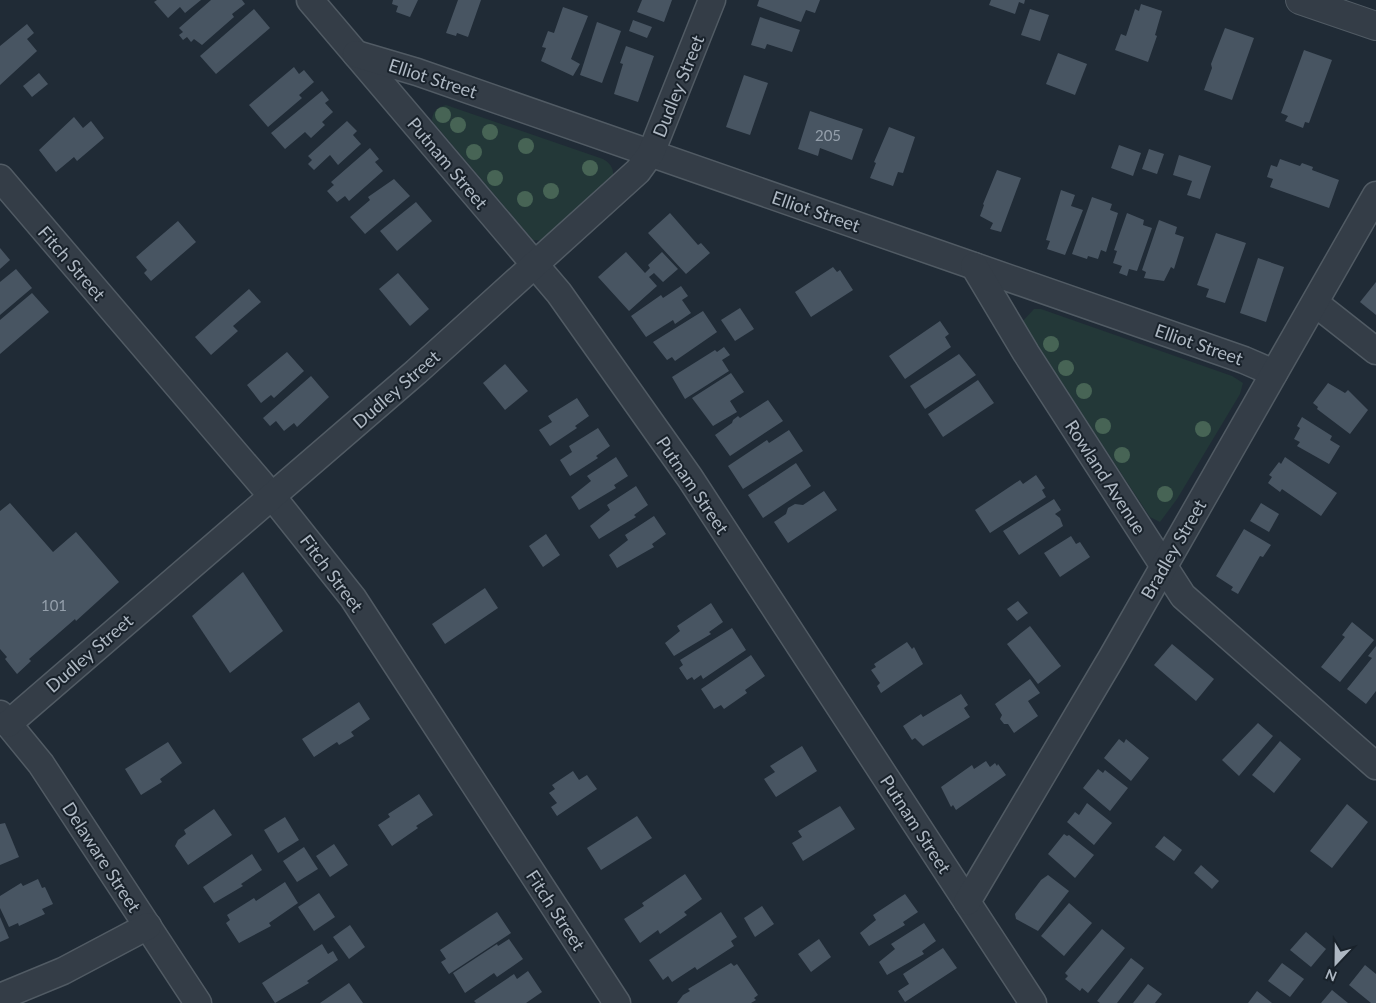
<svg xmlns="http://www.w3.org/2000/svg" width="1376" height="1003" font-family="Lato,sans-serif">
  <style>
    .green { fill: #233838 }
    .building { fill: #485562 }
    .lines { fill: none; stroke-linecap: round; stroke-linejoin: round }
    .minor-casing { stroke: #515b64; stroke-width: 29 }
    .tertiary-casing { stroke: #515b64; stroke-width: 30 }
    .minor { stroke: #343d47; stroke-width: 26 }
    .tertiary { stroke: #343d47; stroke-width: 28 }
    .tree { fill: #476455 }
    .labels { text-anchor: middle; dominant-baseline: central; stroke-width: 4; stroke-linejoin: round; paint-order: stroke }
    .number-label { font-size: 15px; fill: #949fab }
    .street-label { font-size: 18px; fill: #aeb8c3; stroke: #19222b }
  </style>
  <rect width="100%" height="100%" fill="#202b36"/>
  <g class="green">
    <path d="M446 105 603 159C612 164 615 171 612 181L545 241 533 240 432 121C432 112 437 107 446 105Z"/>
    <polygon points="1034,309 1041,309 1232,376 1243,383 1240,394 1177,499 1160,522 1150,517 1042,353 1023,328 1023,321"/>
  </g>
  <g class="building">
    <polygon points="157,0 201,0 185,13 180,7 168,18 154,2"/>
    <polygon points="211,0 242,0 245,4 232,14 234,17 202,45 194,39 191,42 187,37 183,40 179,35 183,32 179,28"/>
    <polygon points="393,0 418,0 410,17 396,12 398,6 392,4"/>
    <polygon points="458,0 481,0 468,37 457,33 456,36 446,33"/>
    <polygon points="642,0 672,0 664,22 637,12"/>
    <polygon points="759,0 820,0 815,13 806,10 801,22 757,6"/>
    <polygon points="991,0 1025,0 1024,4 1019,2 1015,14 989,5"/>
    <polygon points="1141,4 1162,11 1155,35 1157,36 1148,62 1115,50 1121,34 1126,36 1135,9 1139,11"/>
    <polygon points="563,7 588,16 571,59 580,64 573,76 541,61 546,48 542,47 548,31 554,33"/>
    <polygon points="254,9 270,28 216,74 200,56"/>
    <polygon points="1030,9 1049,15 1040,41 1021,35"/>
    <polygon points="760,17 800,30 792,52 767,44 765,49 751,45"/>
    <polygon points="633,20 652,27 647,38 629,31"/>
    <polygon points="597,22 621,31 602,83 580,75"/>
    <polygon points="27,24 34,33 27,39 37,51 0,85 0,46"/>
    <polygon points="1225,28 1254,38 1232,100 1204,90 1212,68 1211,64"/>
    <polygon points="626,46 654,56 638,102 614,94 623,64 620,63"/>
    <polygon points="1304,50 1332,60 1309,123 1305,122 1303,128 1285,121 1288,116 1281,113"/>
    <polygon points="1058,53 1087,64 1075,95 1046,84"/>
    <polygon points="294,67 299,74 304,70 314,82 299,95 302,98 268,127 249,105"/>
    <polygon points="39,73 48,84 32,97 23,86"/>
    <polygon points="744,75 768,83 750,135 726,127"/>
    <polygon points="322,91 329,100 325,103 333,112 322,122 325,125 311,138 305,132 285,149 271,133"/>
    <polygon points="810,111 863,129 852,160 820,148 818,156 798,149"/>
    <polygon points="74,117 83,128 91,121 104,138 77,161 74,157 56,172 39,150"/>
    <polygon points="347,121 357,131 353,135 361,144 338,165 330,155 314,170 308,164 312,160 308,156"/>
    <polygon points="889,127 915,137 903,173 898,172 893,186 870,178 876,163 874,162"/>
    <polygon points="1119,145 1141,153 1133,176 1111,168"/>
    <polygon points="370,148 379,159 375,162 383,171 349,201 345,196 337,202 327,191 334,185 331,182"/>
    <polygon points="1149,149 1164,154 1157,174 1142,169"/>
    <polygon points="1179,155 1211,166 1200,199 1187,195 1192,181 1173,175"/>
    <polygon points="1280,159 1300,166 1302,163 1313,167 1312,170 1339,180 1329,208 1270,187 1273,179 1267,177 1271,165 1277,167"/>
    <polygon points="997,170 1021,178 1001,232 990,229 993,223 980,216 984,205 983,204"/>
    <polygon points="394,179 410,196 365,234 350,217 370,200 368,197"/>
    <polygon points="1061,190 1075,195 1071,206 1083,210 1065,255 1047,249 1050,241 1046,240"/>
    <polygon points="1092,197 1112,204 1110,210 1118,213 1106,252 1101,250 1098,259 1088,256 1087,259 1072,254"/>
    <polygon points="416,202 432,221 397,251 380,231"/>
    <polygon points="670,213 698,245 701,243 710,253 686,274 648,233"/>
    <polygon points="1127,213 1144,220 1143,225 1152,228 1137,271 1129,269 1127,276 1119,273 1122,266 1113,263 1117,251 1114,250"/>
    <polygon points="1159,220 1177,227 1175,234 1184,237 1174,269 1171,267 1164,281 1144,278 1146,272 1142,270"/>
    <polygon points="178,221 196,242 151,281 144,273 147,270 136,257"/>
    <polygon points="1216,233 1246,243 1225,303 1206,297 1209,289 1197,285"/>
    <polygon points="0,248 10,260 0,269"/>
    <polygon points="626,252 645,273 650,268 648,265 662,252 678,269 663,282 654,273 649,277 657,286 629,311 598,277"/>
    <polygon points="1258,258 1284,267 1266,322 1240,313"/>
    <polygon points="833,267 837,272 840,270 853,290 811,317 795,292"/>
    <polygon points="16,269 32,288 0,315 0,282"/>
    <polygon points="398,273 429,309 410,326 379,289"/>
    <polygon points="1376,282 1376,315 1360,302"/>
    <polygon points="681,286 688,296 682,300 691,313 675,324 673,320 646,337 631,316 661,295 663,298"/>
    <polygon points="249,289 261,302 233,326 238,331 211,355 195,337"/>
    <polygon points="32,293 49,312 0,354 0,320"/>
    <polygon points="740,308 754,329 735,341 721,320"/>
    <polygon points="703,311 717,332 675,361 672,357 667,360 653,342"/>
    <polygon points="940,321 949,334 945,337 951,347 905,379 889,356"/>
    <polygon points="724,347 730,355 722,360 729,371 685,399 672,377 715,350 717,352"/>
    <polygon points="287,352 304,371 274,398 271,395 261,403 247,385"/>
    <polygon points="959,354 976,375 925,409 910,386"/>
    <polygon points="505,364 528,391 505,410 483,383"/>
    <polygon points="731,373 744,392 730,401 737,412 713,426 692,398"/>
    <polygon points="311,376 329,397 297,427 294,423 284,431 276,421 270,426 263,418"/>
    <polygon points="978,380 994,403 943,437 928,414"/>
    <polygon points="1328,383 1345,393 1348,390 1368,410 1350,434 1317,409 1318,407 1313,403"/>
    <polygon points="577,398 589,416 575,426 577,428 550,446 539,430 552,422 548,416"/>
    <polygon points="768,400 783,421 730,456 715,435 732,423 733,420 738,416 740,418"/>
    <polygon points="1302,417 1332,436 1330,440 1340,446 1329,464 1297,446 1300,442 1294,439 1300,428 1297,426"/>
    <polygon points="598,428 610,446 596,456 598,458 570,476 560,460 572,452 569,446"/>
    <polygon points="789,430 803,451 743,489 728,466 767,440 769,443"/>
    <polygon points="616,457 628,476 614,485 616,488 579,510 571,497 591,481 587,476"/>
    <polygon points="1285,457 1337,493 1321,516 1282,489 1280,492 1268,483 1272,477 1269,475 1279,462 1281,464"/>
    <polygon points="796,463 811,486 763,518 748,495"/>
    <polygon points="1036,475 1045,488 1042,490 1046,497 990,533 975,510 1020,480 1023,484"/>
    <polygon points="636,486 648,505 634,515 636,517 599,539 590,526 610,510 607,505"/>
    <polygon points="824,491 837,510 788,543 774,522 786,514 788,508 795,504 803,505"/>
    <polygon points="1054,499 1061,510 1055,514 1060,518 1063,526 1019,555 1003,531"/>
    <polygon points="10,503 53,552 76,532 119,582 76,621 75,619 29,659 31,661 17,674 5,659 7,657 0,649 0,511"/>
    <polygon points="1261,503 1279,514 1269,532 1250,521"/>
    <polygon points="654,516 666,534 652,544 654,547 617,568 609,555 628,540 625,535"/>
    <polygon points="1244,529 1271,545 1263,557 1260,556 1238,594 1231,590 1233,587 1216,576"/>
    <polygon points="546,534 560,555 543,567 529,546"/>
    <polygon points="1071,536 1076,544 1080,542 1090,557 1060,577 1044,553"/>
    <polygon points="243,572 283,631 230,673 192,616"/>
    <polygon points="485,588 498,608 445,644 432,624"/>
    <polygon points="1018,601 1028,613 1017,621 1007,609"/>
    <polygon points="711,603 723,622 709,632 711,634 674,656 665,643 680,631 677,626"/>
    <polygon points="1352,622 1374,640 1340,682 1321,667 1345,637 1342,635"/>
    <polygon points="1030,626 1061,666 1038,684 1007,644"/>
    <polygon points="732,628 746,650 703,679 701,675 694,680 692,677 687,680 679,668 683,665 680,660"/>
    <polygon points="907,642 912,649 914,647 923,664 881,693 877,686 880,683 871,670 876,667 874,664"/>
    <polygon points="1172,644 1214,679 1196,701 1154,665"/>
    <polygon points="1376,646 1376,691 1366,704 1347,689 1372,658 1368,656"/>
    <polygon points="751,655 765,676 745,690 747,693 724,709 721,705 714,709 701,689"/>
    <polygon points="1030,679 1040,693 1028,701 1038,716 1014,733 1008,724 1004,724 1000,719 1002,715 995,704"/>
    <polygon points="961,694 968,705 964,708 970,717 923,746 915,738 912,740 903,726 921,714 923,717"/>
    <polygon points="359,702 370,719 351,732 354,736 339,745 337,742 314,757 302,739"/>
    <polygon points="1258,723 1273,736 1239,776 1222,760"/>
    <polygon points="1119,739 1124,743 1126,739 1149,758 1131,781 1104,758"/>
    <polygon points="1280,741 1301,759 1274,793 1252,775"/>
    <polygon points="168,742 182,763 160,779 162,782 141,795 125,769"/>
    <polygon points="802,746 817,771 776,797 764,779 775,772 770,766"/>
    <polygon points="986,761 990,767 995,763 997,766 998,764 1006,775 956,810 953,805 951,807 941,787 972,765 974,769"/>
    <polygon points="1098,769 1103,773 1105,770 1128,788 1110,811 1083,788"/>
    <polygon points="573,771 579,780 587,775 597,789 557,816 551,807 557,803 549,793 555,789 552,785"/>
    <polygon points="419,794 433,815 416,826 418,828 392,846 378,825 390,817 388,814"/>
    <polygon points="1087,803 1112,823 1094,845 1067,822 1075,812 1079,815"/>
    <polygon points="1347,804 1368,822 1332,868 1310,851"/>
    <polygon points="840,806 855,829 803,861 792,843 802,837 798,831"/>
    <polygon points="214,809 232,835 188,865 175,846 178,840 186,834 184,830"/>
    <polygon points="637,816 652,838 601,870 587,848"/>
    <polygon points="285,817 299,840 278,853 264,830"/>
    <polygon points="5,823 19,857 0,865 0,824"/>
    <polygon points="1064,834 1067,836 1069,835 1094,855 1075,878 1048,854"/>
    <polygon points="1164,836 1182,850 1174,861 1155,847"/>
    <polygon points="334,844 348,865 330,877 316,856"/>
    <polygon points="304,847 318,869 297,882 283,861"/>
    <polygon points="252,854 262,870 241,884 243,886 214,903 203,887"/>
    <polygon points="1201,865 1219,881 1212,889 1194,873"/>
    <polygon points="685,874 702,899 684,912 687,915 660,934 658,930 640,943 624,919 644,906 642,903"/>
    <polygon points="1048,875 1069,891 1038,931 1016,919 1015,914 1041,880"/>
    <polygon points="38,879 42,888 45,887 53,904 42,909 45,914 19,926 18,923 9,927 0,908 0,896 21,883 23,886"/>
    <polygon points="285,882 298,903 269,923 271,926 239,943 226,923 230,920 227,915 254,898 256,901"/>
    <polygon points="319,893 335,917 314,931 298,907"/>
    <polygon points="905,894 918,912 903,922 905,925 869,946 860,933 876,920 873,915"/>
    <polygon points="1069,903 1092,923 1064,956 1041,936"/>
    <polygon points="762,906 774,924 755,937 744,918"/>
    <polygon points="497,912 511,933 449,974 441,962 446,959 440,950"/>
    <polygon points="721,912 737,937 731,941 734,946 697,970 695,967 672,982 668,976 663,980 649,960"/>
    <polygon points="0,917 9,938 0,942"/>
    <polygon points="924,923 936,941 922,951 924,954 887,975 879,962 895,949 891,944"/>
    <polygon points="350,925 365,947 349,959 333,937"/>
    <polygon points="1102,929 1125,948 1088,993 1082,988 1080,991 1065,979 1068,976 1065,973"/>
    <polygon points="1306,932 1326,949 1311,967 1290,950"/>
    <polygon points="509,939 523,959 497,977 494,973 465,993 453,973 497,944 498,946"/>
    <polygon points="819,939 831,957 811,972 798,954"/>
    <polygon points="322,944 328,954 333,951 338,960 307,981 309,983 275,1003 262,983"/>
    <polygon points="943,948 957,968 905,1002 898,991 909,984 903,974"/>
    <polygon points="1131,958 1144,968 1117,1003 1100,1003 1097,1001"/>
    <polygon points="731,963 734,966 737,964 758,995 754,998 756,1000 751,1003 677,1003 683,995 690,991 688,989"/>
    <polygon points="1282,963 1304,979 1290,997 1268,981"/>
    <polygon points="1365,965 1376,974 1376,1003 1371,1003 1349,985"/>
    <polygon points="528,971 542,992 526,1003 476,1003 474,1001 514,974 517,979"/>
    <polygon points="349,983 363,1003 320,1003"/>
    <polygon points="1148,984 1162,994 1155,1003 1133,1003"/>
    <polygon points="1332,990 1348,1003 1321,1003"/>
    <polygon points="1257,991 1272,1003 1248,1003"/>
  </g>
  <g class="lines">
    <defs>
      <g id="minor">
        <polyline points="310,0 559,293 690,478 1033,1003"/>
        <polyline points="356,54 417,72 1244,360 1274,373"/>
        <polyline points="0,178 271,495 353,598 617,1003"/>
        <polyline points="974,266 1026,353 1183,596 1376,766"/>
        <polyline points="1315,303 1376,351"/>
        <polyline points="0,714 41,764 198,1003"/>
        <polyline points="8,724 416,372 638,171 651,153 712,0"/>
        <polyline points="967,902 1112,657 1376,195"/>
        <polyline points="0,997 63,971 148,926"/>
      </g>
      <polyline id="tertiary" points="1300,0 1376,26"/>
    </defs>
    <use href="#minor" class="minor-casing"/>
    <use href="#tertiary" class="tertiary-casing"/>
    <use href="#minor" class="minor"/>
    <use href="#tertiary" class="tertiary"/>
  </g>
  <g class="tree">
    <circle cx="443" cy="115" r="8"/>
    <circle cx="458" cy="125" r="8"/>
    <circle cx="490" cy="132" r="8"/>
    <circle cx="526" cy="146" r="8"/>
    <circle cx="474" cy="152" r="8"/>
    <circle cx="590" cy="168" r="8"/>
    <circle cx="495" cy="178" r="8"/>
    <circle cx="551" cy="191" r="8"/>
    <circle cx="525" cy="199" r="8"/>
    <circle cx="1051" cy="344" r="8"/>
    <circle cx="1066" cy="368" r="8"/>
    <circle cx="1084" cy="391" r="8"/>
    <circle cx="1103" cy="426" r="8"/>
    <circle cx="1203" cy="429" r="8"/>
    <circle cx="1122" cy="455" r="8"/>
    <circle cx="1165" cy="494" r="8"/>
  </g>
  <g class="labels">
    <g class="number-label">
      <text x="828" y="135">205</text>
      <text x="54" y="605">101</text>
    </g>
    <g class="street-label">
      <text transform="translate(433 78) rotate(18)">Elliot Street</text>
      <text transform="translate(678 86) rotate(-68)">Dudley Street</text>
      <text transform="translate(448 163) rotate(50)">Putnam Street</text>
      <text transform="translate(816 211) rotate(19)">Elliot Street</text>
      <text transform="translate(72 263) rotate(49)">Fitch Street</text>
      <text transform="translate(1199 344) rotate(19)">Elliot Street</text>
      <text transform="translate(396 389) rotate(-41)">Dudley Street</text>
      <text transform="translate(1106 477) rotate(57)">Rowland Avenue</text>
      <text transform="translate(693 485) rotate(56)">Putnam Street</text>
      <text transform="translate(1173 549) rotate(-60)">Bradley Street</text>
      <text transform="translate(332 573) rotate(53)">Fitch Street</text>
      <text transform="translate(89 653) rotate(-41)">Dudley Street</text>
      <text transform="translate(916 824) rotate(57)">Putnam Street</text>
      <text transform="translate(102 857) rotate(57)">Delaware Street</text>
      <text transform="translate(556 910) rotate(57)">Fitch Street</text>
    </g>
  </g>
  <g transform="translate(1336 963) rotate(202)" stroke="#19222b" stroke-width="4" paint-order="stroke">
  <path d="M0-4L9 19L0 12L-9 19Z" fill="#aeb8c3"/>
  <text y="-8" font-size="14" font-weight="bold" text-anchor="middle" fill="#aeb8c3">N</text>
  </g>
</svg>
